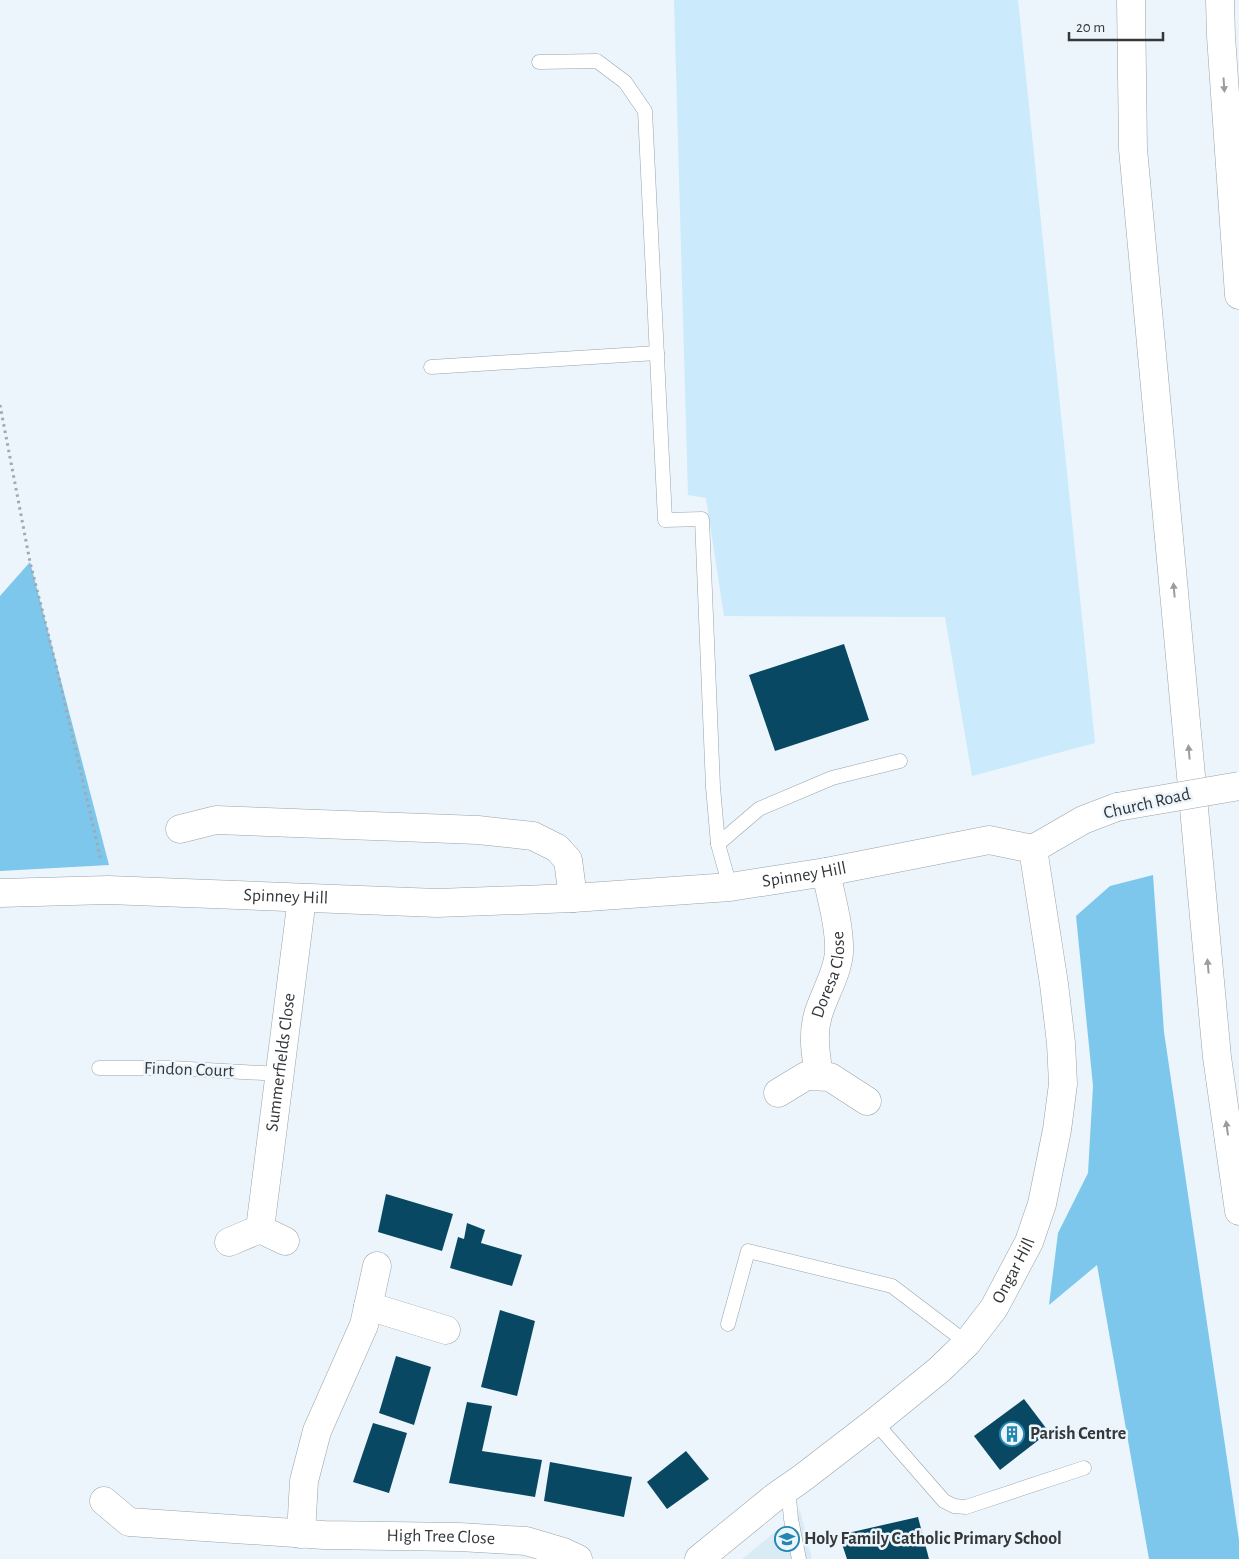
<svg xmlns="http://www.w3.org/2000/svg" width="1239" height="1559" font-family="'Alegreya Sans',sans-serif">
  <style>
    .built { fill: #d9ebf5 }
    .green { fill: #cbeafb }
    .forest { fill: #7dc7ed }
    .building { fill: #094862 }
    .lines { fill: none; stroke-linecap: round; stroke-linejoin: round }
    .lane-casing { stroke: #99a3a8; stroke-width: 15 }
    .street-casing { stroke: #99a3a8; stroke-width: 29 }
    .secondary-casing { stroke: #99a3a8; stroke-width: 29 }
    .highway-casing { stroke: #99a3a8; stroke-width: 29 }
    .path { stroke: #a1a9ae; stroke-width: 3; stroke-dasharray: 2.5 4; stroke-linecap: butt }
    .lane { stroke: #fff; stroke-width: 14 }
    .street { stroke: #fff; stroke-width: 28 }
    .secondary { stroke: #fff; stroke-width: 28 }
    .highway { stroke: #fff; stroke-width: 28 }
    .secondary-bridge-casing { stroke: #99a3a8; stroke-width: 29; stroke-linecap: butt }
    .secondary-bridge { stroke: #fff; stroke-width: 28 }
    .oneway { fill: #9a9c9d }
    .labels { text-anchor: middle; dominant-baseline: central; stroke-width: 5; stroke-linejoin: round; paint-order: stroke }
    .street-label { font-size: 18px; fill: #34383b; stroke: #ebf5fb }
    .poi-label { font-size: 18px; font-weight: bold; fill: #34383b; stroke: #ebf5fb; text-anchor: start }
  </style>
  <rect width="100%" height="100%" fill="#ebf5fb"/>
  <polygon class="built" points="800,1510 812,1559 742,1559 791,1519"/>
  <polygon class="green" points="674,0 1018,0 1095,743 972,776 945,617 724,616 706,498 688,495"/>
  <g class="forest">
    <polygon points="30,562 109,865 0,871 0,596"/>
    <polygon points="1153,875 1164,1032 1239,1540 1239,1559 1149,1559 1097,1265 1049,1305 1058,1233 1088,1173 1093,1086 1076,916 1110,886"/>
  </g>
  <g class="building">
    <polygon points="844,644 869,720 775,751 749,675"/>
    <polygon points="386,1194 453,1214 442,1251 378,1232"/>
    <polygon points="467,1223 485,1230 481,1243 522,1255 512,1286 450,1268 458,1237 464,1239"/>
    <polygon points="500,1310 535,1321 517,1396 481,1387"/>
    <polygon points="396,1356 431,1367 414,1425 379,1413"/>
    <polygon points="1024,1399 1049,1432 1000,1470 974,1436"/>
    <polygon points="467,1402 492,1406 482,1451 542,1460 535,1497 449,1483"/>
    <polygon points="373,1423 407,1433 389,1493 353,1482"/>
    <polygon points="686,1451 709,1479 667,1509 647,1482"/>
    <polygon points="550,1462 632,1477 624,1517 544,1501"/>
    <polygon points="918,1517 929,1559 847,1559 839,1535"/>
  </g>
  <g class="lines">
    <defs>
      <g id="lane">
        <polyline points="539,62 597,61 625,82 645,111 665,520 702,519 713,787 718,844 730,887"/>
        <polyline points="431,367 657,353"/>
        <polyline points="718,844 759,809 832,778 900,761"/>
        <polyline points="99,1068 171,1068 280,1074"/>
        <polyline points="728,1324 748,1251 892,1286 967,1343"/>
        <polyline points="875,1422 944,1501 954,1506 966,1507 1084,1468"/>
        <polyline points="788,1487 791,1519 799,1559"/>
      </g>
      <g id="street">
        <polyline points="180,829 216,820 478,830 533,836 557,848 568,860 573,898"/>
        <path id="s1" d="M819 1076C816 1056 812 1035 818 1015 824 994 837 975 839 953 840 926 831 898 826 872"/>
        <polyline points="778,1093 806,1076 830,1077 867,1101"/>
        <path id="s2" d="M260 1229 302 898"/>
        <polyline points="229,1242 260,1229 285,1241"/>
        <polyline points="368,1306 446,1330"/>
        <path id="s3" d="M104 1501 129 1522 324 1535 459 1537 526 1541 563 1552 578 1559"/>
        <polyline points="301,1534 304,1481 317,1431 364,1325 377,1266"/>
      </g>
      <g id="secondary">
        <polyline points="1033,849 1083,820 1117,807"/>
        <path id="s4" d="M0 893 108 890 437 903 573 898 730 887 826 872 989 840 1033 849"/>
        <path id="s5" d="M699 1559 775 1497 801 1479 875 1422 939 1370 967 1343 994 1308 1029 1242 1042 1204 1057 1130 1063 1084 1061 1043 1054 984 1033 849"/>
      </g>
      <g id="highway">
        <polyline points="1131,0 1133,149 1217,1057 1239,1211"/>
        <polyline points="1220,0 1221,36 1239,295"/>
      </g>
    </defs>
    <use href="#lane" class="lane-casing"/>
    <use href="#street" class="street-casing"/>
    <use href="#secondary" class="secondary-casing"/>
    <use href="#highway" class="highway-casing"/>
    <polyline class="path" points="0,405 30,562 55,661 101,860"/>
    <use href="#lane" class="lane"/>
    <use href="#street" class="street"/>
    <use href="#secondary" class="secondary"/>
    <use href="#highway" class="highway"/>
    <defs>
      <polyline id="secondary-bridge" points="1117,807 1239,786"/>
    </defs>
    <use href="#secondary-bridge" class="secondary-bridge-casing"/>
    <use href="#secondary-bridge" class="secondary-bridge"/>
  </g>
  <defs><path id="oneway-solid" d="M-6-.8H1V-3.2L6.5 0L1 3.2V.8H-6Z" transform="scale(1.25)"/></defs>
  <g class="oneway">
    <use href="#oneway-solid" transform="translate(1224 85) rotate(86)"/>
    <use href="#oneway-solid" transform="translate(1174 590) rotate(-95)"/>
    <use href="#oneway-solid" transform="translate(1189 752) rotate(-95)"/>
    <use href="#oneway-solid" transform="translate(1208 966) rotate(-95)"/>
    <use href="#oneway-solid" transform="translate(1227 1128) rotate(-98)"/>
  </g>
  <defs>
    <symbol id="building-ring" viewBox="-11 -11 22 22"><circle r="9.5" fill="#ebf5fb" stroke="#2486b1" stroke-width="1.5"/><path d="M-4-6H4V6H1V3H-1V6H-4ZM-2.5-4.3h1.7v1.8h-1.7ZM.8-4.3h1.7v1.8H.8ZM-2.5-1h1.7V.8h-1.7ZM.8-1h1.7V.8H.8Z" fill="#2486b1"/></symbol>
    <symbol id="school-ring" viewBox="-11 -11 22 22"><circle r="9.5" fill="#ebf5fb" stroke="#2486b1" stroke-width="1.5"/><path d="M0-5L7-2L0 1L-7-2ZM-4 1L0 2.5L4 1V4Q0 6-4 4Z" fill="#2486b1"/></symbol>
  </defs>
  <g fill-rule="evenodd">
    <use href="#building-ring" x="998" y="1420" width="28" height="28"/>
    <use href="#school-ring" x="773" y="1525" width="28" height="28"/>
  </g>
  <g class="labels">
    <g class="street-label">
      <text transform="translate(1147 804) rotate(-13)">Church Road</text>
      <text stroke="none"><textPath href="#s4" startOffset="806">Spinney Hill</textPath></text>
      <text stroke="none"><textPath href="#s4" startOffset="286">Spinney Hill</textPath></text>
      <text stroke="none"><textPath href="#s1" startOffset="104">Doresa Close</textPath></text>
      <text stroke="none"><textPath href="#s2" startOffset="168">Summerfields Close</textPath></text>
      <text transform="translate(189 1070) rotate(2)">Findon Court</text>
      <text stroke="none"><textPath href="#s5" startOffset="431">Ongar Hill</textPath></text>
      <text stroke="none"><textPath href="#s3" startOffset="345">High Tree Close</textPath></text>
    </g>
    <g class="poi-label">
      <text x="1030" y="1434">Parish Centre</text>
      <text x="804" y="1539">Holy Family Catholic Primary School</text>
    </g>
  </g>
  <path d="M1069 32v8h94v-8" fill="none" stroke="#34383b" stroke-width="2.5"/>
  <text x="1076" y="32" font-size="15" fill="#34383b" stroke="#ebf5fb" stroke-width="4" paint-order="stroke">20 m</text>
</svg>
